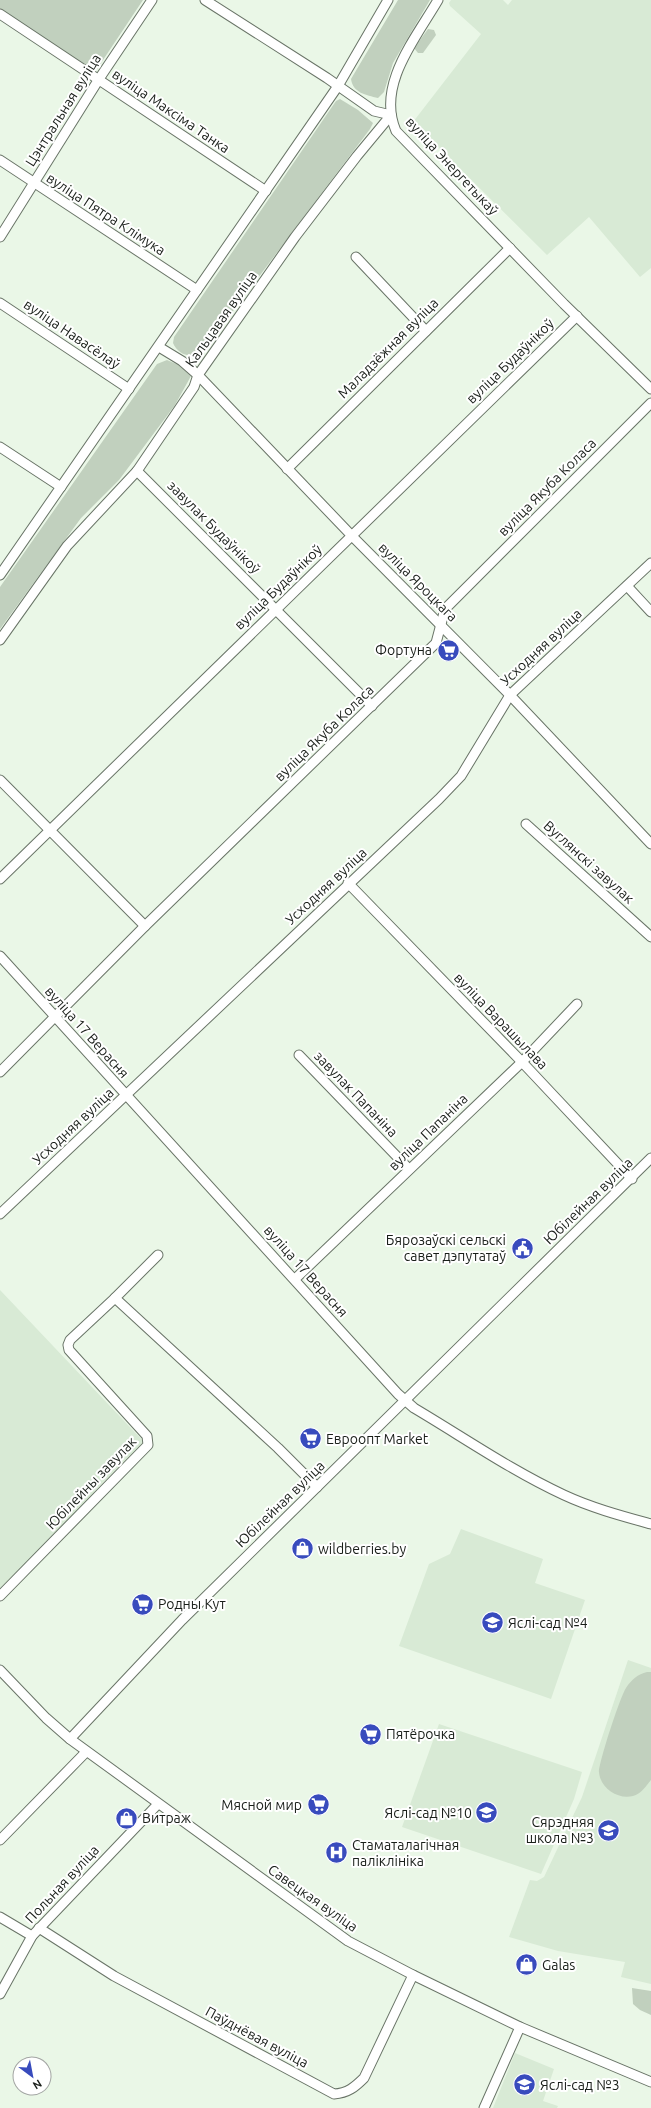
<svg xmlns="http://www.w3.org/2000/svg" width="651" height="2108" font-family="Ubuntu,sans-serif">
  <style>
    .built { fill: #d8ead5 }
    .green { fill: #c1d0be }
    .lines { fill: none; stroke-linecap: round; stroke-linejoin: round }
    .minor-casing { stroke: #697467; stroke-width: 11 }
    .minor { stroke: #fff; stroke-width: 9 }
    .labels { text-anchor: middle; dominant-baseline: central; stroke-width: 4; stroke-linejoin: round; paint-order: stroke }
    .street-label { font-size: 14px; fill: #191e19; stroke: #fff }
    .poi-label { font-size: 14px; fill: #191e19; stroke: #fff; text-anchor: start }
  </style>
  <rect width="100%" height="100%" fill="#eaf7e7"/>
  <g class="built">
    <polygon points="451,0 503,0 508,5 512,0 651,0 651,268 640,277 589,217 547,255 413,122 481,34 450,6 449,3"/>
    <polygon points="0,1290 144,1442 94,1491 97,1495 0,1591"/>
    <polygon points="461,1529 543,1559 535,1583 585,1600 551,1699 399,1646 429,1564 450,1554"/>
    <polygon points="628,1660 651,1668 651,1984 621,1977 625,1962 558,1951 509,1937 530,1880 537,1881 544,1877 582,1797"/>
    <polygon points="439,1724 582,1772 574,1799 541,1874 402,1827"/>
    <polygon points="515,2053 554,2069 543,2101 558,2106 557,2108 493,2108"/>
  </g>
  <g class="green">
    <polygon points="0,0 143,0 97,69 87,68 0,10"/>
    <path d="M398 0H430L393 63 384 92 378 98C366 95 353 93 351 79Z"/>
    <polygon points="428,29 434,30 436,35 423,53 418,53 414,48"/>
    <path d="M340 99 358 110 373 123 370 129 203 351C192 359 179 356 173 343L174 337 336 101Z"/>
    <polygon points="167,360 186,368 191,376 175,405 119,480 81,518 0,629 0,587 157,364"/>
    <path d="M647 1672H651V1780C646 1786 641 1794 633 1796 618 1800 600 1788 599 1772 599 1762 620 1697 626 1688 631 1680 638 1674 647 1672Z"/>
    <polygon points="632,1988 651,1991 651,2015 640,2010 633,2004"/>
  </g>
  <g class="lines">
    <defs>
      <g id="minor">
        <polyline points="205,0 327,78 374,111 391,115"/>
        <path d="M438 0C416 38 376 85 396 131L564 304 651 389"/>
        <polyline points="0,14 266,191"/>
        <polyline points="0,160 197,290"/>
        <polyline points="0,237 99,79 152,0"/>
        <polyline points="356,257 426,331"/>
        <polyline points="0,303 129,389"/>
        <polyline points="159,347 182,361 198,375 352,536 510,695 651,844"/>
        <polyline points="0,447 61,487"/>
        <polyline points="287,469 510,248"/>
        <polyline points="137,471 372,706"/>
        <polyline points="0,575 338,86 388,0"/>
        <polyline points="627,586 651,612"/>
        <polyline points="0,640 67,546 137,471 194,387 198,375 295,237 357,156 391,115"/>
        <polyline points="0,780 145,926"/>
        <polyline points="526,824 651,937"/>
        <polyline points="0,879 577,316"/>
        <polyline points="348,883 522,1062 632,1179"/>
        <path d="M0 956 398 1394 414 1408C463 1437 512 1471 564 1495 592 1508 622 1516 651 1524"/>
        <polyline points="299,1055 409,1169"/>
        <polyline points="0,1072 145,926 436,643 445,609 651,403"/>
        <polyline points="0,1214 439,799 461,776 510,695 651,563"/>
        <polyline points="158,1255 115,1298 278,1448 317,1487"/>
        <polyline points="295,1279 522,1062 577,1004"/>
        <polyline points="0,1596 148,1445 147,1436 69,1350 68,1345 70,1340 115,1298"/>
        <polyline points="0,1670 46,1718 70,1739 348,1941 413,1975 520,2027 651,2082"/>
        <polyline points="70,1739 182,1620 651,1158"/>
        <polyline points="0,1840 86,1752"/>
        <polyline points="0,1917 32,1936"/>
        <path d="M39 1928 114 1976 334 2094C348 2093 355 2087 364 2078L413 1975"/>
        <polyline points="0,1994 32,1936 158,1804"/>
        <polyline points="484,2108 520,2027"/>
      </g>
    </defs>
    <use href="#minor" class="minor-casing"/>
    <use href="#minor" class="minor"/>
  </g>
  <defs>
    <symbol id="supermarket-disc" viewBox="-11 -11 22 22"><circle r="9.5" fill="#384bbd" stroke="#fff"/><path d="M-6-5.5h2.5l.6 2H6L4.5 2H-2.5L-4.4-4H-6ZM-1.5 3.2a1.3 1.3 0 1 0 .1 0ZM3 3.2a1.3 1.3 0 1 0 .1 0Z" fill="#fff"/></symbol>
    <symbol id="civic-disc" viewBox="-11 -11 22 22"><circle r="9.5" fill="#384bbd" stroke="#fff"/><path d="M-.6-6.5H3V-4.5H.6V-3L4-1V1h2V6H-6V1h2V-1L-.6-3ZM-1.2 2.5V6h2.4V2.5Z" fill="#fff"/></symbol>
    <symbol id="shop-disc" viewBox="-11 -11 22 22"><circle r="9.5" fill="#384bbd" stroke="#fff"/><path d="M-5-2.5h2.3a2.7 3.5 0 0 1 5.4 0H5L5.5 6h-11ZM-1.5-2.5h3a1.5 2.3 0 0 0-3 0Z" fill="#fff"/></symbol>
    <symbol id="school-disc" viewBox="-11 -11 22 22"><circle r="9.5" fill="#384bbd" stroke="#fff"/><path d="M0-5L7-2L0 1L-7-2ZM-4 1L0 2.5L4 1V4Q0 6-4 4Z" fill="#fff"/></symbol>
    <symbol id="hospital-disc" viewBox="-11 -11 22 22"><circle r="9.5" fill="#384bbd" stroke="#fff"/><path d="M-5-5h3v3.5h4V-5h3V5h-3V1.5h-4V5h-3Z" fill="#fff"/></symbol>
  </defs>
  <g fill-rule="evenodd">
    <use href="#supermarket-disc" x="436" y="638" width="25" height="25"/>
    <use href="#civic-disc" x="510" y="1236" width="25" height="25"/>
    <use href="#supermarket-disc" x="298" y="1426" width="25" height="25"/>
    <use href="#shop-disc" x="290" y="1536" width="25" height="25"/>
    <use href="#supermarket-disc" x="130" y="1592" width="25" height="25"/>
    <use href="#school-disc" x="480" y="1610" width="25" height="25"/>
    <use href="#supermarket-disc" x="358" y="1722" width="25" height="25"/>
    <use href="#supermarket-disc" x="306" y="1792" width="25" height="25"/>
    <use href="#school-disc" x="474" y="1800" width="25" height="25"/>
    <use href="#shop-disc" x="114" y="1806" width="25" height="25"/>
    <use href="#school-disc" x="596" y="1818" width="25" height="25"/>
    <use href="#hospital-disc" x="324" y="1840" width="25" height="25"/>
    <use href="#shop-disc" x="514" y="1952" width="25" height="25"/>
    <use href="#school-disc" x="512" y="2072" width="25" height="25"/>
  </g>
  <g class="labels">
    <g class="street-label">
      <text transform="translate(63 110) rotate(-58)">Цэнтральная вуліца</text>
      <text transform="translate(171 111) rotate(34)">вуліца Максіма Танка</text>
      <text transform="translate(452 166) rotate(47)">вуліца Энергетыкаў</text>
      <text transform="translate(106 214) rotate(33)">вуліца Пятра Клімука</text>
      <text transform="translate(221 319) rotate(-55)">Кальцавая вуліца</text>
      <text transform="translate(72 334) rotate(34)">вуліца Навасёлаў</text>
      <text transform="translate(388 348) rotate(-45)">Маладзёжная вуліца</text>
      <text transform="translate(510 361) rotate(-44)">вуліца Будаўнікоў</text>
      <text transform="translate(547 487) rotate(-45)">вуліца Якуба Коласа</text>
      <text transform="translate(214 527) rotate(45)">завулак Будаўнікоў</text>
      <text transform="translate(418 582) rotate(45)">вуліца Яроцкага</text>
      <text transform="translate(278 587) rotate(-44)">вуліца Будаўнікоў</text>
      <text transform="translate(541 647) rotate(-43)">Усходняя вуліца</text>
      <text transform="translate(324 733) rotate(-44)">вуліца Якуба Коласа</text>
      <text transform="translate(589 862) rotate(42)">Вуглянскі завулак</text>
      <text transform="translate(326 886) rotate(-43)">Усходняя вуліца</text>
      <text transform="translate(501 1021) rotate(46)">вуліца Варашылава</text>
      <text transform="translate(87 1032) rotate(48)">вуліца 17 Верасня</text>
      <text transform="translate(356 1094) rotate(46)">завулак Папаніна</text>
      <text transform="translate(73 1126) rotate(-43)">Усходняя вуліца</text>
      <text transform="translate(428 1132) rotate(-44)">вуліца Папаніна</text>
      <text transform="translate(588 1201) rotate(-44)">Юбілейная вуліца</text>
      <text transform="translate(306 1271) rotate(48)">вуліца 17 Верасня</text>
      <text transform="translate(91 1483) rotate(-46)">Юбілейны завулак</text>
      <text transform="translate(280 1504) rotate(-44)">Юбілейная вуліца</text>
      <text transform="translate(62 1884) rotate(-47)">Польная вуліца</text>
      <text transform="translate(313 1898) rotate(35)">Савецкая вуліца</text>
      <text transform="translate(257 2037) rotate(28)">Паўднёвая вуліца</text>
    </g>
    <g class="poi-label">
      <text x="432" y="650" text-anchor="end">Фортуна</text>
      <text x="506" y="1240" text-anchor="end">Бярозаўскі сельскі<tspan x="506" dy="16">савет дэпутатаў</tspan></text>
      <text x="326" y="1439">Евроопт Market</text>
      <text x="318" y="1549">wildberries.by</text>
      <text x="158" y="1604">Родны Кут</text>
      <text x="508" y="1623">Яслі-сад №4</text>
      <text x="386" y="1734">Пятёрочка</text>
      <text x="302" y="1805" text-anchor="end">Мясной мир</text>
      <text x="472" y="1813" text-anchor="end">Яслі-сад №10</text>
      <text x="142" y="1818">Витраж</text>
      <text x="594" y="1822" text-anchor="end">Сярэдняя<tspan x="594" dy="16">школа №3</tspan></text>
      <text x="352" y="1845">Стаматалагічная<tspan x="352" dy="16">паліклініка</tspan></text>
      <text x="542" y="1965">Galas</text>
      <text x="540" y="2085">Яслі-сад №3</text>
    </g>
  </g>
  <g transform="translate(32 2076) rotate(148)"><circle r="19" fill="#ffffff" stroke="#a3a5a3"/>
  <path d="M0-3L7 15L0 10L-7 15Z" fill="#384bbd"/>
  <text y="-6" font-size="11" font-weight="bold" text-anchor="middle" fill="#191e19">N</text>
  </g>
</svg>
